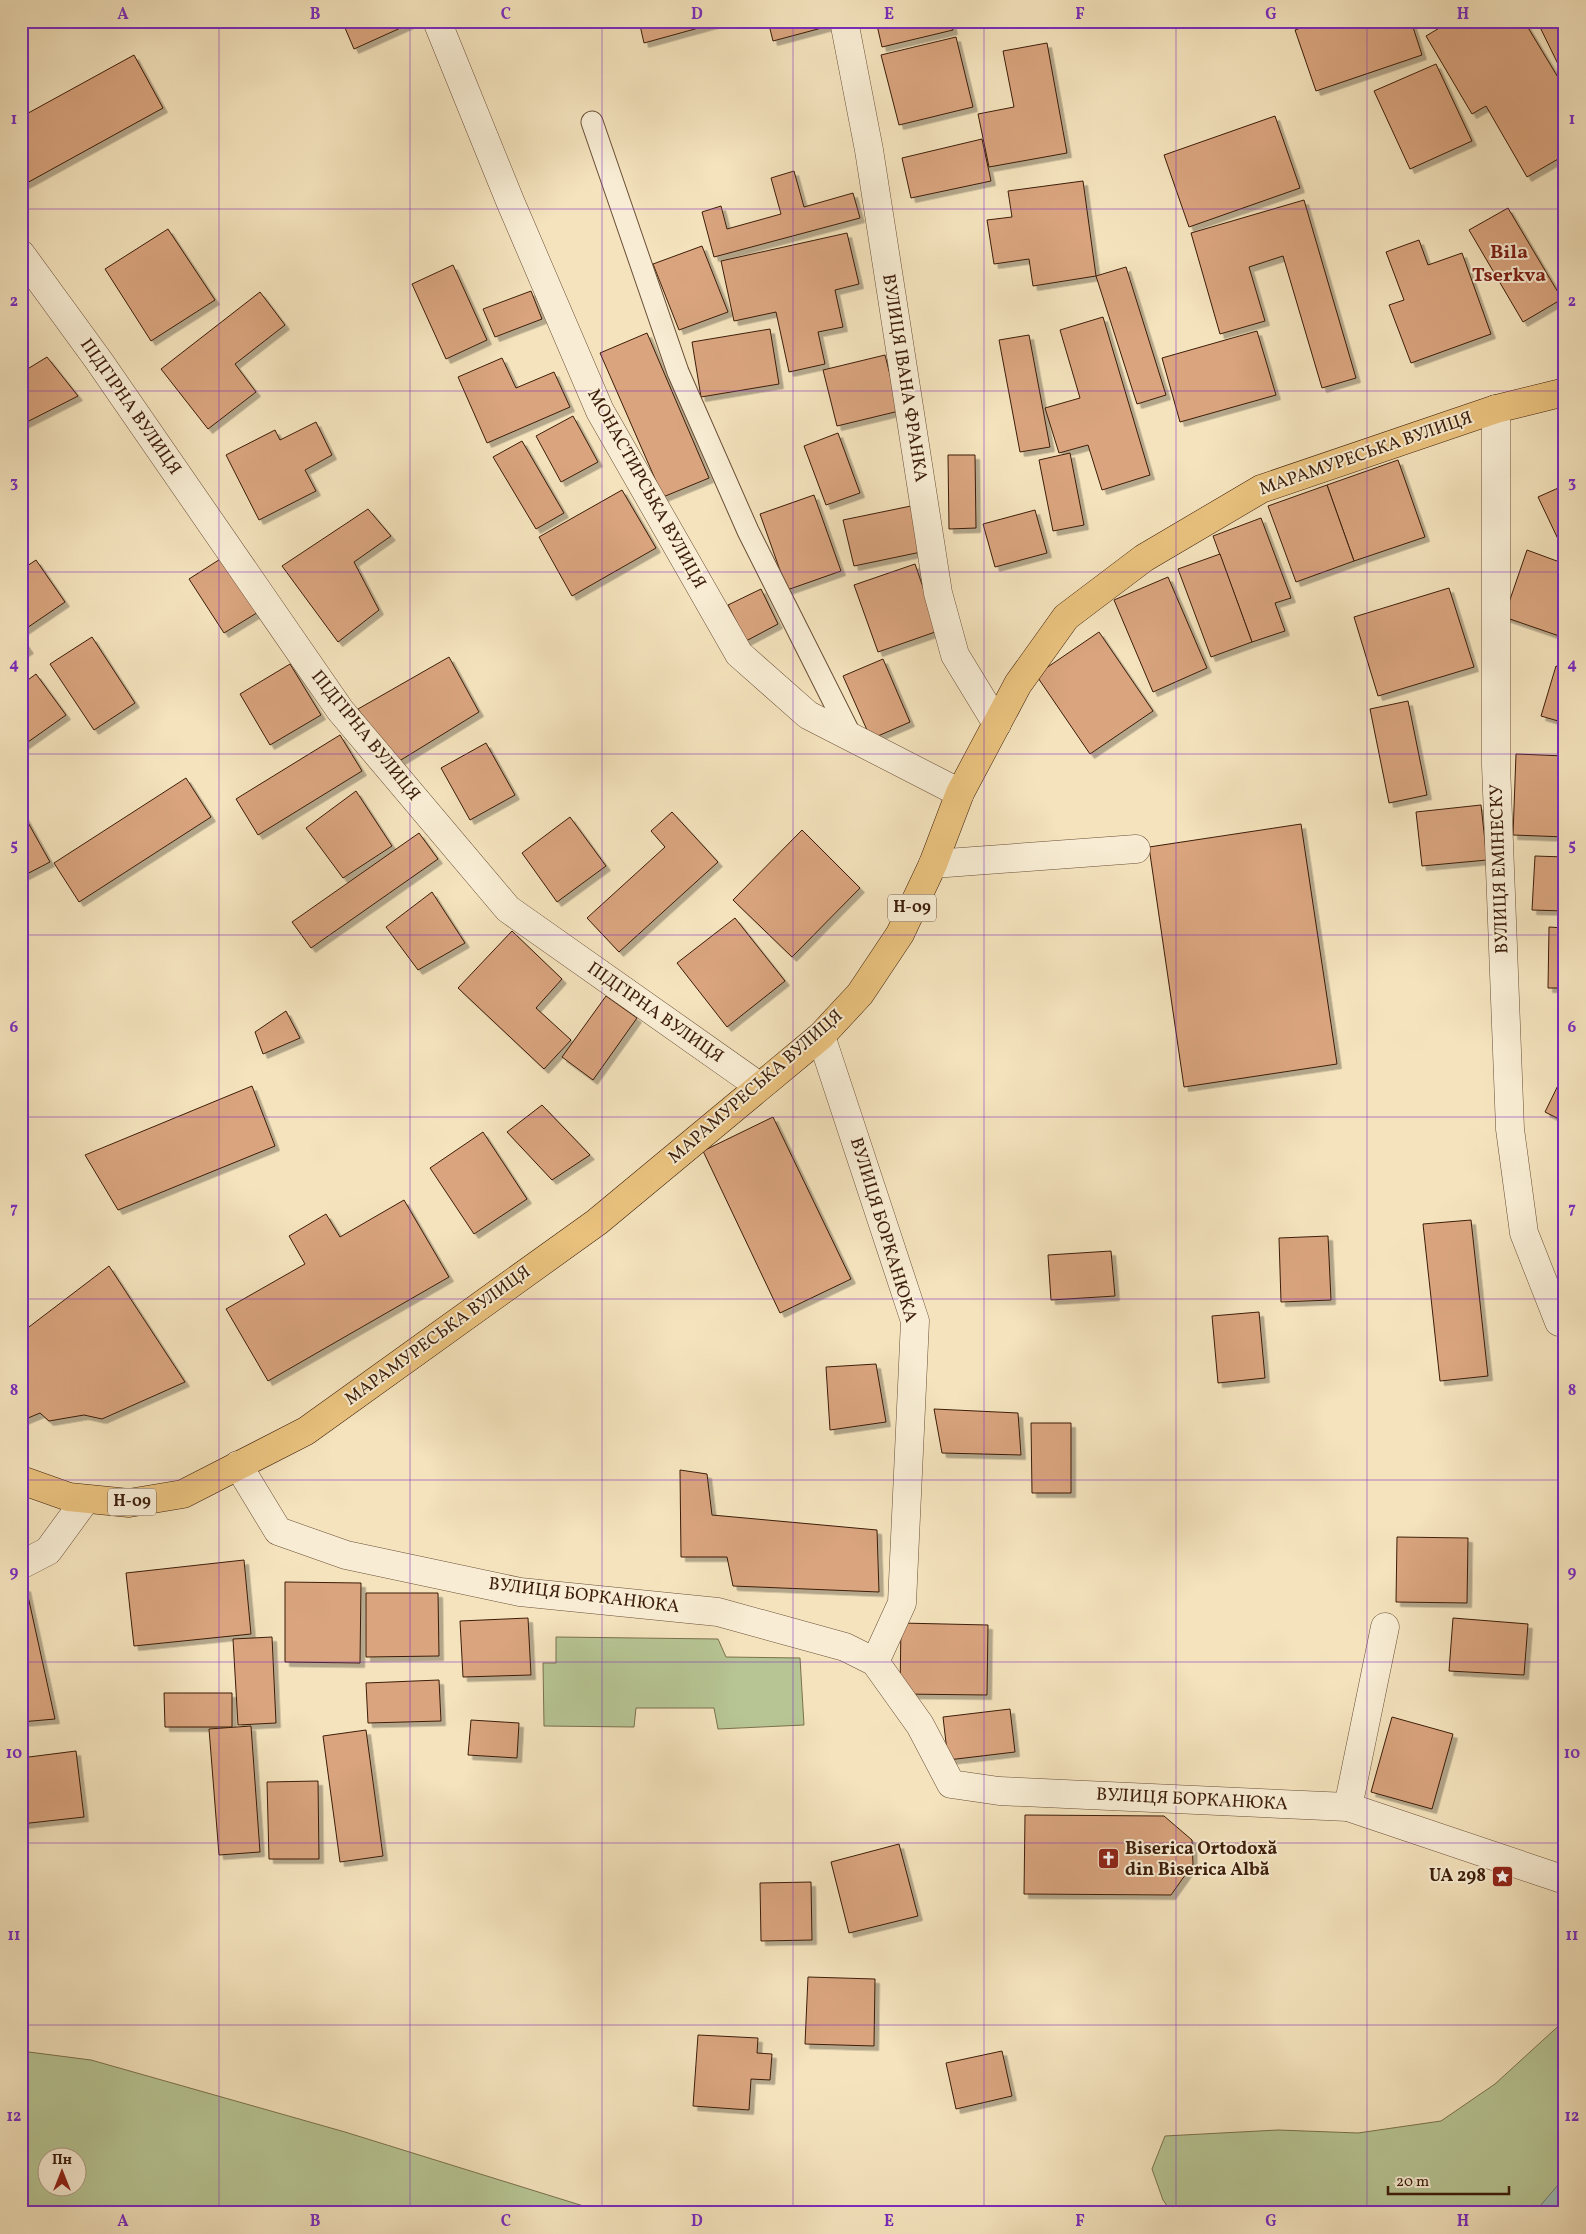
<svg xmlns="http://www.w3.org/2000/svg" width="1586" height="2234" font-family="Vollkorn,serif">
  <style>
    .green { fill: #b7c594; stroke: #7a714e; fill-rule: evenodd }
    .water { fill: #9cbdb6; stroke: #767d71 }
    .building { fill: #d9a47e; stroke: #3c1d09; filter: url(#shadow) }
    .lines { fill: none; stroke-linecap: round; stroke-linejoin: round }
    .lane-casing { stroke: #6a4e36; stroke-width: 23 }
    .street-casing { stroke: #6a4e36; stroke-width: 29 }
    .primary-casing { stroke: #3c1d09; stroke-width: 29 }
    .lane { stroke: #f8edd4; stroke-width: 21 }
    .street { stroke: #f8edd4; stroke-width: 28 }
    .primary { stroke: #eac27e; stroke-width: 28 }
    .grid { fill: none; stroke: #7b2cbf; stroke-width: 1; stroke-opacity: 0.55 }
    .labels { text-anchor: middle; dominant-baseline: central; stroke-width: 4; stroke-linejoin: round; paint-order: stroke }
    .shield { fill: #f8edd4; stroke: #745b46; stroke-width: 1 }
    .shield-label { font-size: 16px; font-weight: bold; fill: #3c1d09 }
    .street-label { font-size: 18px; fill: #3c1d09; stroke: #f8edd4 }
    .poi-label { font-size: 18px; font-weight: bold; fill: #3c1d09; stroke: #f8edd4; text-anchor: start }
    .quarter-label { font-size: 20px; font-weight: bold; fill: #7a1f14; stroke: #f8edd4 }
    .neatline { fill: none; stroke: #7b2cbf; stroke-width: 2 }
    .grid-label { font-size: 16px; text-anchor: middle; font-weight: bold; fill: #7b2cbf }
  </style>
  <defs>
    <filter id="shadow"><feDropShadow dx="4.5" dy="4.5" stdDeviation="0" flood-color="#0004"/></filter>
  </defs>
  <rect width="100%" height="100%" fill="#f4e3bd"/>
  <filter id="stains"><feTurbulence type="fractalNoise" baseFrequency=".004" numOctaves="4"/><feColorMatrix values="0 0 0 0 .2 0 0 0 0 .09 0 0 0 0 .02 0 0 0 .5 -.17"/></filter>
  <radialGradient id="worn" r=".72"><stop offset=".6" stop-color="#630" stop-opacity="0"/><stop offset="1" stop-color="#630" stop-opacity=".3"/></radialGradient>
  <g class="green">
    <polygon points="556,1637 718,1639 726,1657 800,1658 804,1725 718,1729 714,1708 636,1708 634,1727 544,1726 543,1663 556,1663"/>
    <polygon points="1565,2020 1565,2178 1534,2213 1172,2213 1163,2200 1152,2169 1165,2136 1278,2130 1358,2133 1441,2121 1495,2084"/>
    <path d="M21 2051 91 2060 345 2132 606 2213H21ZM48 2156H78V2186H48Z"/>
  </g>
  <polygon class="water" points="1564,2178 1565,2213 1534,2213"/>
  <g class="building">
    <polygon points="342,21 416,21 354,49"/>
    <polygon points="639,21 724,21 644,43"/>
    <polygon points="768,21 832,21 833,25 773,41"/>
    <polygon points="876,21 951,21 953,30 882,47"/>
    <polygon points="1320,21 1411,21 1422,55 1316,91 1295,30"/>
    <polygon points="1451,21 1524,21 1565,89 1565,155 1527,177 1486,106 1472,114 1426,36"/>
    <polygon points="1537,21 1565,21 1565,60 1558,64"/>
    <polygon points="956,37 973,107 899,125 881,55"/>
    <polygon points="1047,43 1067,153 989,167 978,114 1014,107 1003,51"/>
    <polygon points="134,55 163,108 25,184 21,177 21,117"/>
    <polygon points="1436,64 1472,141 1410,169 1374,91"/>
    <polygon points="1275,116 1300,188 1189,227 1164,155"/>
    <polygon points="982,139 991,181 911,198 902,158"/>
    <polygon points="794,171 804,207 853,193 860,218 714,257 702,212 721,206 727,229 781,214 771,178"/>
    <polygon points="1083,181 1096,276 1033,286 1029,259 994,264 987,220 1012,217 1008,191"/>
    <polygon points="1304,200 1356,378 1322,388 1283,256 1249,267 1265,321 1220,334 1191,233"/>
    <polygon points="1508,208 1562,299 1523,322 1469,230"/>
    <polygon points="168,229 215,300 151,341 105,269"/>
    <polygon points="847,233 859,284 835,290 843,327 818,332 825,364 789,372 776,312 734,321 721,261"/>
    <polygon points="1419,240 1428,265 1462,253 1491,334 1411,363 1389,305 1404,300 1386,252"/>
    <polygon points="702,246 728,312 679,330 653,264"/>
    <polygon points="453,265 487,340 446,359 412,284"/>
    <polygon points="1126,267 1166,395 1137,404 1096,276"/>
    <polygon points="531,291 542,319 495,337 483,309"/>
    <polygon points="260,292 285,325 235,364 256,392 208,429 161,369"/>
    <polygon points="1103,317 1150,475 1102,490 1088,445 1059,453 1045,408 1080,398 1060,330"/>
    <polygon points="770,329 779,384 701,397 692,342"/>
    <polygon points="1257,331 1276,395 1180,422 1162,358"/>
    <polygon points="647,333 709,478 663,497 600,353"/>
    <polygon points="1029,335 1050,447 1020,452 999,340"/>
    <polygon points="885,355 899,411 837,426 823,370"/>
    <polygon points="47,357 78,396 21,425 21,373"/>
    <polygon points="502,358 516,388 554,372 570,407 487,443 458,377"/>
    <polygon points="573,416 598,462 561,482 536,436"/>
    <polygon points="316,422 332,455 305,470 316,491 259,520 226,455 275,430 280,440"/>
    <polygon points="838,433 860,493 826,505 804,446"/>
    <polygon points="522,441 564,513 536,529 493,457"/>
    <polygon points="1070,453 1084,525 1053,531 1039,460"/>
    <polygon points="948,455 975,455 976,528 949,529"/>
    <polygon points="1398,460 1425,537 1354,561 1327,485"/>
    <polygon points="1327,485 1354,561 1296,582 1268,506"/>
    <polygon points="1565,485 1565,536 1558,539 1538,497"/>
    <polygon points="622,490 656,548 572,596 539,537"/>
    <polygon points="814,495 841,571 787,590 760,514"/>
    <polygon points="911,506 921,552 854,566 843,520"/>
    <polygon points="368,509 391,536 354,562 379,610 338,642 282,566"/>
    <polygon points="1035,510 1047,553 995,567 983,524"/>
    <polygon points="1261,518 1291,598 1275,603 1285,631 1252,642 1213,536"/>
    <polygon points="1527,550 1565,564 1565,638 1504,617"/>
    <polygon points="1220,554 1252,642 1211,657 1178,569"/>
    <polygon points="225,556 260,611 224,633 189,579"/>
    <polygon points="36,560 65,602 21,632 21,570"/>
    <polygon points="915,564 938,631 878,652 854,585"/>
    <polygon points="1168,577 1207,668 1153,692 1114,600"/>
    <polygon points="1449,588 1474,667 1378,696 1354,617"/>
    <polygon points="761,589 778,624 746,641 728,605"/>
    <polygon points="1099,632 1153,711 1090,754 1036,675"/>
    <polygon points="92,637 135,703 94,730 50,664"/>
    <polygon points="21,638 29,649 21,654"/>
    <polygon points="449,657 479,712 396,763 358,709"/>
    <polygon points="883,659 910,722 871,739 843,676"/>
    <polygon points="290,664 321,715 270,745 240,694"/>
    <polygon points="1556,666 1565,669 1565,723 1541,716"/>
    <polygon points="36,674 66,715 21,747 21,685"/>
    <polygon points="1408,701 1427,795 1389,803 1370,709"/>
    <polygon points="340,735 362,771 258,835 236,799"/>
    <polygon points="486,743 515,795 470,820 441,768"/>
    <polygon points="1516,754 1565,756 1565,837 1513,835"/>
    <polygon points="186,778 211,817 79,902 54,863"/>
    <polygon points="356,791 392,846 343,878 306,828"/>
    <polygon points="1481,805 1487,860 1422,866 1416,812"/>
    <polygon points="21,810 50,862 21,877"/>
    <polygon points="672,812 718,862 619,952 587,918 665,847 651,831"/>
    <polygon points="570,817 606,866 557,902 522,853"/>
    <polygon points="1301,824 1337,1064 1184,1087 1149,847"/>
    <polygon points="802,830 860,888 792,957 733,900"/>
    <polygon points="419,833 438,859 311,948 292,922"/>
    <polygon points="1535,856 1565,857 1565,911 1532,910"/>
    <polygon points="432,892 465,943 418,970 386,927"/>
    <polygon points="735,918 785,981 727,1027 677,963"/>
    <polygon points="1549,927 1565,928 1565,988 1548,988"/>
    <polygon points="512,931 562,979 536,1008 571,1040 544,1069 458,988"/>
    <polygon points="606,996 637,1018 593,1080 562,1057"/>
    <polygon points="286,1011 300,1038 263,1054 255,1032"/>
    <polygon points="1565,1071 1565,1122 1545,1112"/>
    <polygon points="252,1086 275,1146 118,1210 85,1155"/>
    <polygon points="542,1105 590,1155 552,1180 507,1132"/>
    <polygon points="773,1117 851,1279 780,1313 703,1151"/>
    <polygon points="483,1132 527,1199 474,1234 430,1168"/>
    <polygon points="404,1200 449,1277 268,1381 226,1309 305,1264 289,1236 326,1214 340,1237"/>
    <polygon points="1471,1220 1488,1376 1440,1381 1423,1224"/>
    <polygon points="1328,1236 1331,1300 1281,1302 1279,1238"/>
    <polygon points="1111,1251 1115,1296 1051,1300 1048,1255"/>
    <polygon points="109,1266 185,1382 102,1419 84,1415 49,1421 40,1413 21,1421 21,1333"/>
    <polygon points="1259,1312 1265,1378 1218,1383 1212,1316"/>
    <polygon points="876,1364 886,1422 830,1430 826,1367"/>
    <polygon points="934,1409 1018,1413 1021,1455 942,1453"/>
    <polygon points="1031,1423 1071,1423 1071,1493 1032,1493"/>
    <polygon points="680,1470 707,1474 712,1515 877,1530 879,1592 733,1586 727,1557 681,1557"/>
    <polygon points="1397,1537 1468,1538 1467,1603 1396,1602"/>
    <polygon points="244,1560 251,1634 134,1646 126,1573"/>
    <polygon points="285,1582 361,1583 360,1663 285,1662"/>
    <polygon points="26,1587 55,1719 21,1722 21,1588"/>
    <polygon points="366,1593 438,1593 439,1656 366,1657"/>
    <polygon points="528,1618 531,1675 463,1677 460,1621"/>
    <polygon points="1453,1618 1528,1624 1524,1675 1449,1671"/>
    <polygon points="901,1623 988,1625 987,1695 900,1694"/>
    <polygon points="272,1637 276,1723 238,1725 233,1639"/>
    <polygon points="439,1680 441,1721 368,1723 366,1683"/>
    <polygon points="164,1693 232,1693 232,1727 165,1727"/>
    <polygon points="1010,1709 1015,1752 948,1760 943,1717"/>
    <polygon points="1392,1717 1453,1734 1432,1809 1371,1792"/>
    <polygon points="471,1720 519,1723 517,1758 468,1755"/>
    <polygon points="251,1726 260,1852 219,1855 209,1729"/>
    <polygon points="366,1730 383,1856 340,1862 323,1736"/>
    <polygon points="76,1751 84,1817 21,1824 21,1758"/>
    <polygon points="318,1781 319,1859 269,1859 267,1782"/>
    <polygon points="1025,1815 1164,1816 1192,1840 1193,1864 1171,1895 1024,1894"/>
    <polygon points="899,1844 918,1916 849,1933 831,1862"/>
    <polygon points="811,1882 812,1940 761,1941 760,1883"/>
    <polygon points="808,1977 875,1979 874,2046 805,2044"/>
    <polygon points="698,2035 758,2038 757,2053 772,2054 770,2080 751,2079 749,2110 693,2106"/>
    <polygon points="1002,2051 1012,2096 956,2109 946,2063"/>
  </g>
  <g class="lines">
    <defs>
      <polyline id="lane" points="592,122 678,372 748,531 852,738"/>
      <g id="street">
        <polyline points="437,21 510,201 600,411 739,654 808,715 960,793"/>
        <polyline points="844,21 869,150 938,593 955,655 997,724"/>
        <polyline points="21,254 99,361 340,710 508,909 759,1086"/>
        <polyline points="1496,409 1496,765 1510,1129 1524,1233 1559,1322"/>
        <polyline points="933,864 1136,849"/>
        <polyline points="821,1036 915,1321 902,1603 875,1662"/>
        <polyline points="238,1465 278,1531 346,1555 520,1592 718,1612 845,1647 875,1662 920,1725 951,1784 999,1791 1348,1807 1565,1880"/>
        <polyline points="21,1565 48,1551 86,1499"/>
        <polyline points="1348,1807 1385,1627"/>
      </g>
      <polyline id="primary" points="21,1480 69,1497 129,1503 183,1494 306,1431 597,1222 821,1036 860,994 900,934 933,864 960,793 1018,684 1066,617 1144,558 1261,489 1496,409 1565,392"/>
    </defs>
    <use href="#lane" class="lane-casing"/>
    <use href="#street" class="street-casing"/>
    <use href="#primary" class="primary-casing"/>
    <use href="#lane" class="lane"/>
    <use href="#street" class="street"/>
    <use href="#primary" class="primary"/>
  </g>
  <path class="grid" d="M219 21V2213M410 21V2213M602 21V2213M793 21V2213M984 21V2213M1176 21V2213M1367 21V2213M21 209H1565M21 391H1565M21 572H1565M21 754H1565M21 935H1565M21 1117H1565M21 1299H1565M21 1480H1565M21 1662H1565M21 1843H1565M21 2025H1565"/>
  <defs>
    <symbol id="church-square" viewBox="-11 -11 22 22"><rect x="-9" y="-9" width="18" height="18" rx="4" fill="#8f2418" stroke="#f8edd4"/><path d="M-1.2-6h2.4v3.5h3.3v2.4h-3.3V6h-2.4V-.1h-3.3v-2.4h3.3Z" fill="#fff"/></symbol>
    <symbol id="sight-square" viewBox="-11 -11 22 22"><rect x="-9" y="-9" width="18" height="18" rx="4" fill="#8f2418" stroke="#f8edd4"/><path d="M0-6L1.8-2.2L6-1.7L2.9 1.2L3.7 5.4L0 3.3L-3.7 5.4L-2.9 1.2L-6-1.7L-1.8-2.2Z" fill="#fff"/></symbol>
  </defs>
  <g fill-rule="evenodd">
    <use href="#church-square" x="1096" y="1846" width="25" height="25"/>
    <use href="#sight-square" x="1490" y="1864" width="25" height="25"/>
  </g>
  <g class="labels">
    <g class="shield">
      <rect x="888" y="894.5" width="48" height="27" rx="4"/>
      <rect x="108" y="1488.5" width="48" height="27" rx="4"/>
    </g>
    <g class="shield-label">
      <text x="912" y="908">Н-09</text>
      <text x="132" y="1502">Н-09</text>
    </g>
    <g class="street-label">
      <text transform="translate(904 378) rotate(81)">ВУЛИЦЯ ІВАНА ФРАНКА</text>
      <text transform="translate(130 407) rotate(55)">ПІДГІРНА ВУЛИЦЯ</text>
      <text transform="translate(1366 454) rotate(-19)">МАРАМУРЕСЬКА ВУЛИЦЯ</text>
      <text transform="translate(646 489) rotate(61)">МОНАСТИРСЬКА ВУЛИЦЯ</text>
      <text transform="translate(365 736) rotate(51)">ПІДГІРНА ВУЛИЦЯ</text>
      <text transform="translate(1500 869) rotate(-92)">ВУЛИЦЯ ЕМІНЕСКУ</text>
      <text transform="translate(655 1013) rotate(35)">ПІДГІРНА ВУЛИЦЯ</text>
      <text transform="translate(756 1087) rotate(-41)">МАРАМУРЕСЬКА ВУЛИЦЯ</text>
      <text transform="translate(883 1230) rotate(73)">ВУЛИЦЯ БОРКАНЮКА</text>
      <text transform="translate(438 1336) rotate(-36)">МАРАМУРЕСЬКА ВУЛИЦЯ</text>
      <text transform="translate(584 1596) rotate(7)">ВУЛИЦЯ БОРКАНЮКА</text>
      <text transform="translate(1192 1800) rotate(3)">ВУЛИЦЯ БОРКАНЮКА</text>
    </g>
    <g class="poi-label">
      <text x="1125" y="1849">Biserica Ortodoxă<tspan x="1125" dy="21">din Biserica Albă</tspan></text>
      <text x="1486" y="1876" text-anchor="end">UA 298</text>
    </g>
    <g class="quarter-label">
      <text x="1509" y="253">Bila<tspan x="1509" dy="23">Tserkva</tspan></text>
    </g>
  </g>
  <rect width="1586" height="2234" fill="none" stroke="#f4e3bd" stroke-width="55"/>
  <g transform="translate(62 2172)"><circle r="24" fill="#f8edd4" stroke="#ad9a83"/>
  <path d="M0-4L9 19L0 12L-9 19Z" fill="#8f2418"/>
  <text y="-8" font-size="14" font-weight="bold" text-anchor="middle" fill="#3c1d09">Пн</text>
  </g>
  <path d="M1388 2186v8h121v-8" fill="none" stroke="#3c1d09" stroke-width="2.5"/>
  <text x="1396" y="2186" font-size="15" fill="#3c1d09" stroke="#f8edd4" stroke-width="4" paint-order="stroke">20 m</text>
  <rect x="28" y="28" width="1530" height="2178" class="neatline"/>
  <g class="grid-label">
    <text x="123" y="19">A</text>
    <text x="315" y="19">B</text>
    <text x="506" y="19">C</text>
    <text x="697" y="19">D</text>
    <text x="889" y="19">E</text>
    <text x="1080" y="19">F</text>
    <text x="1271" y="19">G</text>
    <text x="1463" y="19">H</text>
    <text x="14" y="124">1</text>
    <text x="1572" y="124">1</text>
    <text x="14" y="306">2</text>
    <text x="1572" y="306">2</text>
    <text x="14" y="487">3</text>
    <text x="1572" y="487">3</text>
    <text x="14" y="669">4</text>
    <text x="1572" y="669">4</text>
    <text x="14" y="850">5</text>
    <text x="1572" y="850">5</text>
    <text x="14" y="1032">6</text>
    <text x="1572" y="1032">6</text>
    <text x="14" y="1213">7</text>
    <text x="1572" y="1213">7</text>
    <text x="14" y="1395">8</text>
    <text x="1572" y="1395">8</text>
    <text x="14" y="1577">9</text>
    <text x="1572" y="1577">9</text>
    <text x="14" y="1758">10</text>
    <text x="1572" y="1758">10</text>
    <text x="14" y="1940">11</text>
    <text x="1572" y="1940">11</text>
    <text x="14" y="2121">12</text>
    <text x="1572" y="2121">12</text>
    <text x="123" y="2226">A</text>
    <text x="315" y="2226">B</text>
    <text x="506" y="2226">C</text>
    <text x="697" y="2226">D</text>
    <text x="889" y="2226">E</text>
    <text x="1080" y="2226">F</text>
    <text x="1271" y="2226">G</text>
    <text x="1463" y="2226">H</text>
  </g>
  <rect width="100%" height="100%" filter="url(#stains)"/>
  <rect width="100%" height="100%" fill="url(#worn)"/>
</svg>
